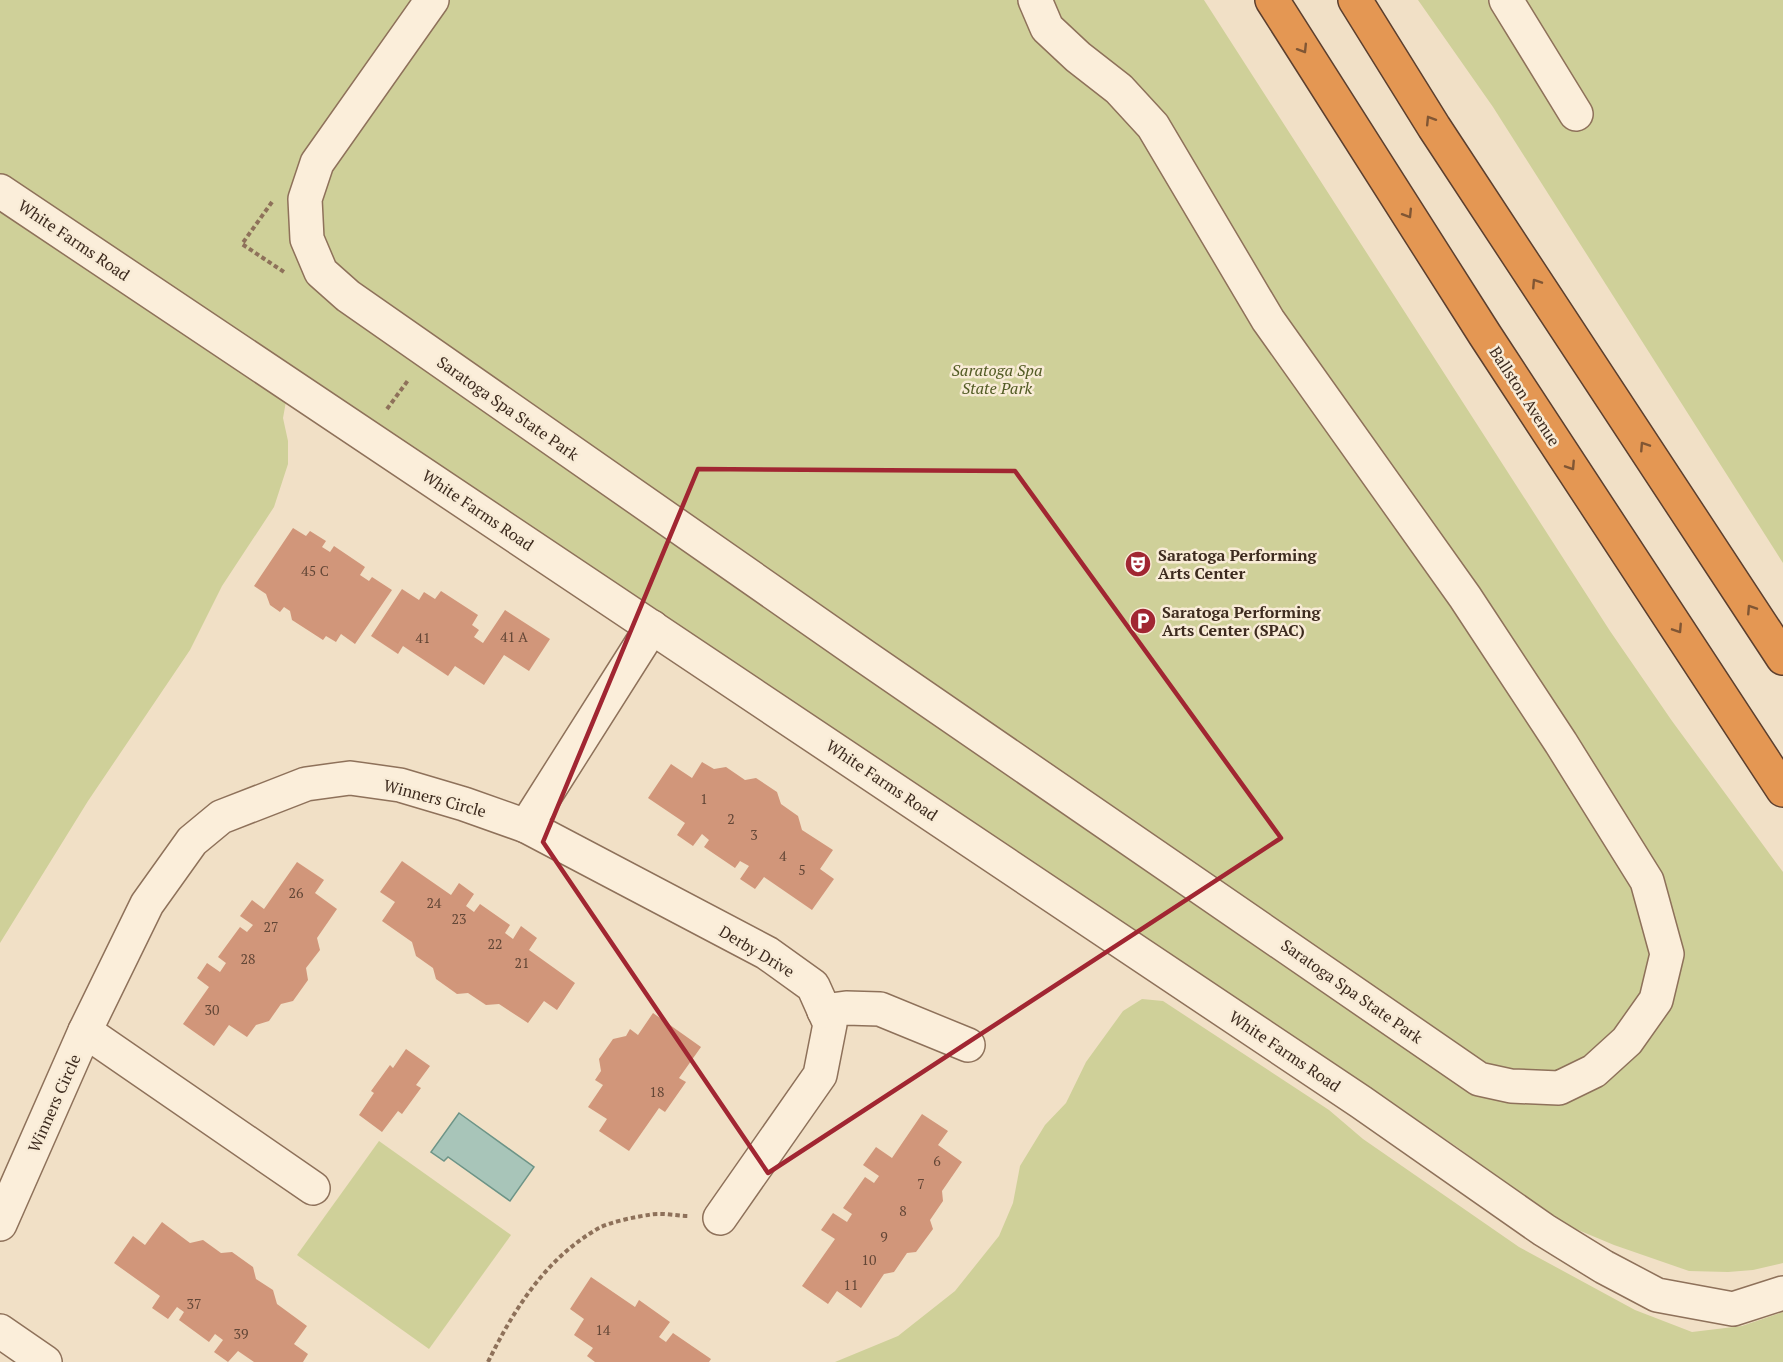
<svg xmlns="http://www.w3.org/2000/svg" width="1783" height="1362" font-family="'PT Serif',serif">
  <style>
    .green { fill: #cfd099 }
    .water { fill: #a8c5b9; stroke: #6d9487; stroke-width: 1.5 }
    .building { fill: #d1967a }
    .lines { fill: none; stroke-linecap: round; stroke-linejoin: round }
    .minor-casing { stroke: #8e715a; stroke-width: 36 }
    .highway-casing { stroke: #5c3f2e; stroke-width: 36 }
    .path { stroke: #8e715a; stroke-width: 4; stroke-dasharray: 4.5 3; stroke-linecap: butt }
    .minor { stroke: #fbeeda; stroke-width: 33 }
    .highway { stroke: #e49753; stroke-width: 33 }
    .oneway { stroke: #805634 }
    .marked { fill: none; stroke: #a12632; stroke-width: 4.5; stroke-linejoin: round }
    .labels { text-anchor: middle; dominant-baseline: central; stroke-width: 5; stroke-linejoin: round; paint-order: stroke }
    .number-label { font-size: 14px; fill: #624636 }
    .street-label { font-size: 16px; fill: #3d2b1f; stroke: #f8ebd6 }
    .park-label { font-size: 16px; font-style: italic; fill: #525b24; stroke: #f8ebd6 }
    .poi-label { font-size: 16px; font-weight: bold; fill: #3d2b1f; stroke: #f8ebd6; text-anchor: start }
  </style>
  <rect width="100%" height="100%" fill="#f1e0c6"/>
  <g class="green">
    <polygon points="0,0 1204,0 1610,631 1672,721 1783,872 1783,1263 1753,1270 1728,1272 1689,1271 1614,1245 1571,1227 1529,1203 1460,1149 1072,888 519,528 505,508 345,411 287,396 283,418 288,441 288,464 274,507 222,586 190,650 88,801 0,943"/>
    <polygon points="1418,0 1783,0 1783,563 1493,107"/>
    <polygon points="1142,999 1163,1001 1329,1110 1363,1139 1519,1247 1635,1310 1692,1332 1742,1326 1783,1312 1783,1362 835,1362 898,1336 955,1291 999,1236 1013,1203 1020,1166 1045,1125 1066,1103 1086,1062 1123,1011"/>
    <polygon points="379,1141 511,1235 429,1349 297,1255"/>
  </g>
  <polygon class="water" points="459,1113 534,1167 510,1201 448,1157 444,1161 431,1152"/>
  <g class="building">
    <polygon points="293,528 306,536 310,531 326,541 322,547 330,552 334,546 365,567 360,575 369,581 372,577 392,590 355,644 341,634 336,642 326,636 323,640 292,620 290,611 284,607 280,612 270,605 266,594 254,586"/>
    <polygon points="402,589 419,600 424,592 435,599 441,591 478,615 472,625 479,630 474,637 483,643 505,610 550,639 529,671 504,655 484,685 455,666 448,676 403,646 398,654 371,636"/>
    <polygon points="702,762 714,769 726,767 745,780 756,778 777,792 781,804 798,816 802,830 833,850 820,869 834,879 812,910 764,877 755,889 740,879 749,866 740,861 735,868 704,847 709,840 702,834 693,846 677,835 685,823 648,798 671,764 692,778"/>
    <polygon points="402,861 451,895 459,883 474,894 466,906 474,912 480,904 510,925 505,933 513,939 521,926 537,938 529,950 575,983 557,1010 544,1001 528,1023 499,1004 486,1005 468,993 457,994 436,979 433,968 416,956 412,942 382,921 395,902 380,892"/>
    <polygon points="297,862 324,880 315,893 337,909 317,938 320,950 306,968 308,980 293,1001 281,1004 269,1021 256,1025 247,1037 229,1025 214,1046 183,1024 209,987 197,978 207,963 220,972 226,963 218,957 240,927 247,932 253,925 240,916 252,900 264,909"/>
    <polygon points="653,1013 701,1047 679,1078 686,1082 665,1112 659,1108 629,1151 599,1131 607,1119 588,1107 603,1085 595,1080 601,1071 599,1059 613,1039 626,1036 630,1029 638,1035"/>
    <polygon points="406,1049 430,1066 416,1085 421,1088 402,1114 398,1111 382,1132 359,1115 374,1093 371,1091 390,1065 393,1068"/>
    <polygon points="922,1114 948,1131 938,1145 962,1162 942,1191 943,1201 930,1220 933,1229 916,1252 907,1253 894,1272 884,1274 861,1308 837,1291 828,1304 802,1286 835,1239 821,1230 833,1213 847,1222 852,1214 843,1208 865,1177 874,1183 879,1176 863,1165 876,1147 892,1158"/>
    <polygon points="162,1222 190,1243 203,1240 221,1253 232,1252 253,1267 256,1279 273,1290 277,1304 307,1326 294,1344 308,1354 303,1362 254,1362 238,1351 228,1362 214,1352 223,1340 215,1334 209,1342 179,1320 184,1312 177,1307 168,1319 152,1308 160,1296 114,1263 133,1236 145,1245"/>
    <polygon points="591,1277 635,1307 639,1300 670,1322 659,1337 666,1342 673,1333 711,1359 709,1362 595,1362 587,1356 593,1348 574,1335 584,1319 570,1309"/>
  </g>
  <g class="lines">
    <defs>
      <g id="minor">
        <polyline points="432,0 317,163 305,199 307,239 321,272 348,296 864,656 1479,1079 1511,1086 1559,1088 1594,1071 1627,1041 1656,1000 1667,954 1647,881 1561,743 1465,597 1268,320 1153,126 1119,89 1078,57 1047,28 1035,0"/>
        <polyline points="1506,0 1576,114"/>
        <polyline points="0,191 1361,1102 1544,1230 1604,1267 1657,1295 1733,1309 1783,1293"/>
        <polyline points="526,826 767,953 813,986 830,1024 820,1075 720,1218"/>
        <polyline points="824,1011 846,1008 880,1009 968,1045"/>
        <polyline points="85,1031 313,1188"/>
        <polyline points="0,1224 85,1031 147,904 192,841 221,817 306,784 350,778 400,785 464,804 526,826 652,627"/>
        <polyline points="0,1331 45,1362"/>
      </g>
      <g id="highway">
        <polyline points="1272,0 1485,335 1783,790"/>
        <polyline points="1355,0 1434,127 1783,658"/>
      </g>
    </defs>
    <use href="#minor" class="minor-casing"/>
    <use href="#highway" class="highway-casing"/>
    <g class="path">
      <polyline points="272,202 242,244 284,272"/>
      <polyline points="387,409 409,379"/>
      <path d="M488 1362C514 1309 546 1258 599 1228 610 1222 635 1217 648 1215 661 1212 676 1216 690 1216"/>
    </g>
    <use href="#minor" class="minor"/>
    <use href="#highway" class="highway"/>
  </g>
  <defs><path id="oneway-chevron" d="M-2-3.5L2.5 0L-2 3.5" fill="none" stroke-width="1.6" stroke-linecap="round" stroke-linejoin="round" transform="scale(1.5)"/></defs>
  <g class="oneway">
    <use href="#oneway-chevron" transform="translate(1303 49) rotate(58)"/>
    <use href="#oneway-chevron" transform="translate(1430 120) rotate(-122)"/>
    <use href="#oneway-chevron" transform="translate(1408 214) rotate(58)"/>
    <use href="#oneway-chevron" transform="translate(1536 283) rotate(-123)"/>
    <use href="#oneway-chevron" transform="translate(1644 446) rotate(-123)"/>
    <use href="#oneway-chevron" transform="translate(1571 466) rotate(57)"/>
    <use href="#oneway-chevron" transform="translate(1751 609) rotate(-123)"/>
    <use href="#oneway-chevron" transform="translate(1678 629) rotate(57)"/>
  </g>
  <path class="marked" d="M698 469 1015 471 1281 838 768 1173 543 842Z"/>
  <defs>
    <symbol id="theatre-disc" viewBox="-11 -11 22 22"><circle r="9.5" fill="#a12632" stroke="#f8ebd6"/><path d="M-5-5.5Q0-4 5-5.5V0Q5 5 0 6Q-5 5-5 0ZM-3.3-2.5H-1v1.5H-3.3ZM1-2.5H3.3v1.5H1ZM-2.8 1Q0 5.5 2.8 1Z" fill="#fff"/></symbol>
    <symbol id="parking-disc" viewBox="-11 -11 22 22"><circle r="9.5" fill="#a12632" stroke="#f8ebd6"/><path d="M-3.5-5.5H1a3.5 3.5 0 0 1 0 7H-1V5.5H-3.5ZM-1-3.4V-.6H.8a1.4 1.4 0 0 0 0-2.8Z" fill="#fff"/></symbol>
  </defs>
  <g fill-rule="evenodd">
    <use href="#theatre-disc" x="1123" y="549" width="30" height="30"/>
    <use href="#parking-disc" x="1128" y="606" width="30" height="30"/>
  </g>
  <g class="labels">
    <g class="number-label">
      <text x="315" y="570">45 C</text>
      <text x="514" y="636">41 A</text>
      <text x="423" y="637">41</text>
      <text x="704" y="798">1</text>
      <text x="731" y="818">2</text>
      <text x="754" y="834">3</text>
      <text x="783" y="855">4</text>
      <text x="802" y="869">5</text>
      <text x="296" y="892">26</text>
      <text x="434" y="902">24</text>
      <text x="459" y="918">23</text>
      <text x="271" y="926">27</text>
      <text x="495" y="943">22</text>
      <text x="248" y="958">28</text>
      <text x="522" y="962">21</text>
      <text x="212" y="1009">30</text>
      <text x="657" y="1091">18</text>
      <text x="937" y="1160">6</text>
      <text x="921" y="1183">7</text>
      <text x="903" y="1210">8</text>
      <text x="884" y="1236">9</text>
      <text x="869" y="1259">10</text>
      <text x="851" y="1284">11</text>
      <text x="194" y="1303">37</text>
      <text x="603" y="1329">14</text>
      <text x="241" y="1333">39</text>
    </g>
    <g class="street-label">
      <text transform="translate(74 240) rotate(34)">White Farms Road</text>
      <text transform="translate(1525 396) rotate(57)">Ballston Avenue</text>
      <text transform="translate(508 408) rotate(35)">Saratoga Spa State Park</text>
      <text transform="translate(478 510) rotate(34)">White Farms Road</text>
      <text transform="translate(882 780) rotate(34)">White Farms Road</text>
      <text transform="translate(435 798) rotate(15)">Winners Circle</text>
      <text transform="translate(757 951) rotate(31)">Derby Drive</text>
      <text transform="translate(1352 991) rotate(35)">Saratoga Spa State Park</text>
      <text transform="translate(1285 1051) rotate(34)">White Farms Road</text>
      <text transform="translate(54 1103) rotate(-66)">Winners Circle</text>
    </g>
    <g class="park-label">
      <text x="997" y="370">Saratoga Spa<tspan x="997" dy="18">State Park</tspan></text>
    </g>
    <g class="poi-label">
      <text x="1158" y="555">Saratoga Performing<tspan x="1158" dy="18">Arts Center</tspan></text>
      <text x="1162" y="612">Saratoga Performing<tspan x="1162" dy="18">Arts Center (SPAC)</tspan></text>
    </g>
  </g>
</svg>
